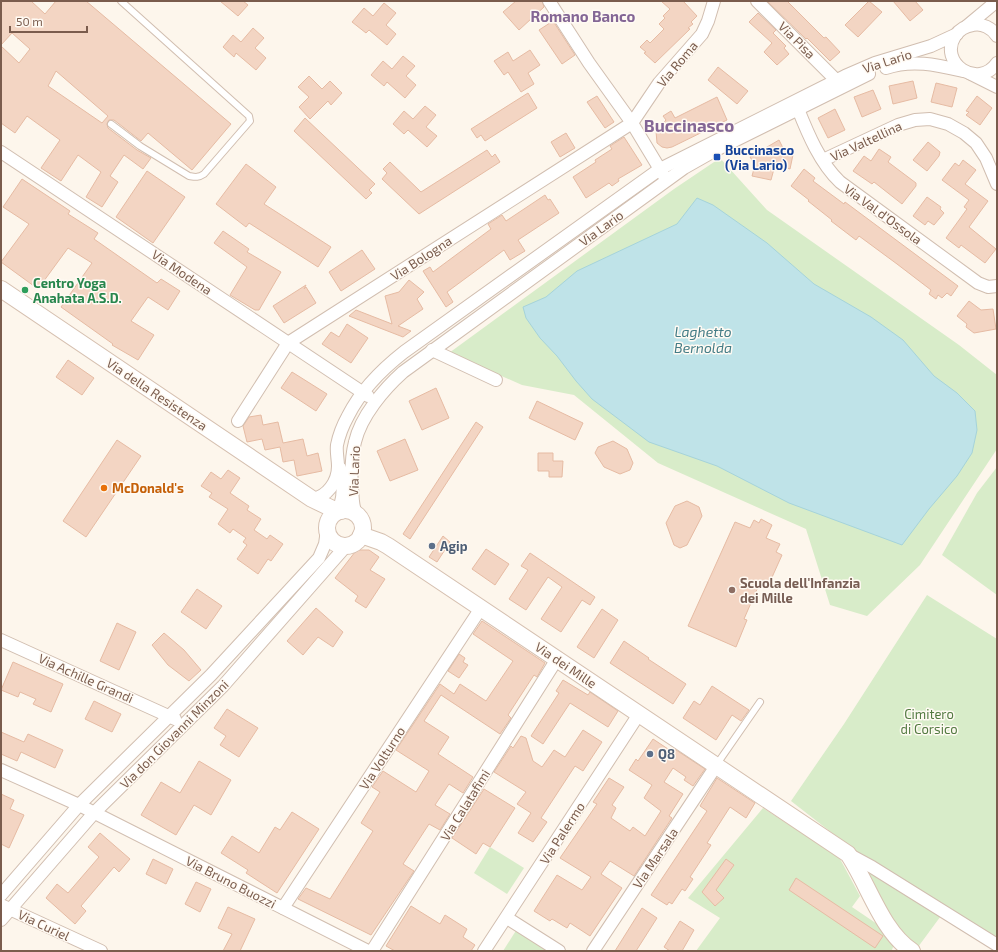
<svg xmlns="http://www.w3.org/2000/svg" width="998" height="952" font-family="'Exo 2',sans-serif">
  <style>
    .green { fill: #d8ecc9 }
    .water { fill: #bfe3e8; stroke: #a5d3da }
    .building { fill: #f3d5c3; stroke: #e6bba3; fill-rule: evenodd }
    .lines { fill: none; stroke-linecap: round; stroke-linejoin: round }
    .lane-casing { stroke: #d1beb0; stroke-width: 8 }
    .street-casing { stroke: #d1beb0; stroke-width: 14 }
    .secondary-casing { stroke: #d6c0b0; stroke-width: 18 }
    .lane { stroke: #fff; stroke-width: 6 }
    .street { stroke: #fff; stroke-width: 12 }
    .secondary { stroke: #fff; stroke-width: 16 }
    .transit-dot { fill: #1a4fb4; stroke: #fffaf3; stroke-width: 1.5 }
    .leisure-dot { fill: #2e9e5b; stroke: #fffaf3; stroke-width: 1.5 }
    .food-dot { fill: #e8710a; stroke: #fffaf3; stroke-width: 1.5 }
    .service-dot { fill: #5c6f8a; stroke: #fffaf3; stroke-width: 1.5 }
    .education-dot { fill: #8d6e63; stroke: #fffaf3; stroke-width: 1.5 }
    .labels { text-anchor: middle; dominant-baseline: central; stroke-width: 3; stroke-linejoin: round; paint-order: stroke }
    .street-label { font-size: 13px; fill: #7a5c4d; stroke: #fffaf3 }
    .transit-label { font-size: 13px; font-weight: bold; fill: #164399; stroke: #fffaf3; text-anchor: start }
    .leisure-label { font-size: 13px; font-weight: bold; fill: #27864d; stroke: #fffaf3; text-anchor: start }
    .food-label { font-size: 13px; font-weight: bold; fill: #c56008; stroke: #fffaf3; text-anchor: start }
    .service-label { font-size: 13px; font-weight: bold; fill: #4e5e75; stroke: #fffaf3; text-anchor: start }
    .education-label { font-size: 13px; font-weight: bold; fill: #785e54; stroke: #fffaf3; text-anchor: start }
    .park-label { font-size: 13px; fill: #537a41; stroke: #fffaf3 }
    .water-label { font-size: 14px; font-style: italic; fill: #437c86; stroke: #fffaf3 }
    .quarter-label { font-size: 15px; font-weight: bold; fill: #846695; stroke: #fffaf3 }
    .district-label { font-size: 17px; font-weight: bold; fill: #846695; stroke: #fffaf3 }
  </style>
  <rect width="100%" height="100%" fill="#fdf6ec"/>
  <g class="green">
    <polygon points="720,158 767,210 959,345 997,375 997,449 920,565 867,616 830,605 806,529 658,463 574,395 522,385 449,353 674,189"/>
    <polygon points="997,467 997,595 942,555 977,493"/>
    <polygon points="927,595 997,639 997,940 946,909 918,947 899,935 863,866 863,857 791,801 844,724"/>
    <polygon points="763,808 839,857 860,896 852,907 883,928 894,944 892,950 894,951 696,951 720,918 688,898"/>
    <polygon points="490,847 524,868 507,894 474,873"/>
    <polygon points="517,929 550,951 503,951"/>
  </g>
  <polygon class="water" points="697,198 713,205 767,243 814,284 871,317 903,340 934,376 957,393 975,411 977,430 972,453 957,476 929,509 902,545 789,503 717,466 649,442 592,399 576,381 557,356 540,338 526,318 523,307 546,297 577,271 677,224"/>
  <g class="building">
    <path d="M1 1H31L45 14 56 1H86L231 124 192 170 148 133 141 141 114 120H109L107 124 108 128 137 150 151 158 143 169 124 155 110 176 118 182 102 207 86 197 101 172 78 155 61 181 41 168 60 140 27 116 15 133 1 123V46L19 63 30 49 12 33 1 45ZM56 71 108 116 102 123 48 86Z"/>
    <polygon points="220,1 243,1 248,5 238,16"/>
    <polygon points="516,1 542,1 544,7 519,30 503,12"/>
    <polygon points="661,1 683,1 697,16 691,22 693,24 688,28 690,29 655,63 644,53 646,52 640,47 647,40 650,43 664,29 659,24 665,18 663,16 670,9"/>
    <polygon points="769,1 787,1 824,38 826,37 840,52 830,61 807,38 806,39 768,2"/>
    <polygon points="869,1 882,12 858,37 845,25"/>
    <polygon points="893,1 915,1 923,10 910,21"/>
    <polygon points="384,3 396,13 386,25 396,34 387,45 369,30 366,33 352,22 364,8 373,16"/>
    <polygon points="758,13 776,30 773,33 786,46 784,48 789,54 777,65 764,52 772,43 749,22"/>
    <polygon points="553,21 575,55 562,64 539,30"/>
    <polygon points="253,28 264,38 255,48 266,58 256,70 236,53 234,57 223,47 233,35 241,42"/>
    <polygon points="530,50 540,65 528,73 534,84 521,92 508,72 504,75 494,61 508,52 513,61"/>
    <polygon points="403,56 415,66 406,76 416,85 405,98 387,82 384,86 371,75 383,61 392,69"/>
    <polygon points="718,67 748,91 737,104 708,80"/>
    <polygon points="309,76 322,89 330,81 342,93 331,105 328,101 310,119 299,107 309,97 298,87"/>
    <polygon points="913,81 917,98 893,104 889,86"/>
    <polygon points="936,83 957,88 952,107 931,102"/>
    <polygon points="873,90 881,109 862,117 854,97"/>
    <polygon points="528,93 537,108 485,141 481,135 477,138 471,129"/>
    <polygon points="597,96 614,122 605,128 587,102"/>
    <polygon points="977,96 992,108 980,125 966,115 969,112 966,111"/>
    <polygon points="717,97 727,120 672,147 667,148 662,147 657,143 656,131 666,120 663,116 671,111 675,118"/>
    <polygon points="425,106 436,115 426,127 437,136 427,147 408,130 404,134 393,124 404,111 413,119"/>
    <polygon points="835,109 845,130 828,138 818,118"/>
    <polygon points="305,118 375,184 369,190 372,193 366,199 294,131"/>
    <polygon points="566,133 575,148 560,157 551,142"/>
    <polygon points="624,137 642,165 618,179 619,181 612,186 609,183 586,198 573,177 596,162 595,160 612,149 610,146"/>
    <polygon points="779,140 783,148 794,150 790,169 775,165 771,180 752,176 755,165 750,157"/>
    <polygon points="928,142 940,152 939,156 927,171 913,160"/>
    <polygon points="879,149 891,157 888,162 916,183 916,186 902,204 874,182 872,184 853,171 864,156 871,161"/>
    <polygon points="487,150 492,157 495,154 500,162 419,214 382,179 387,173 383,169 390,162 421,192"/>
    <polygon points="963,160 976,170 965,184 988,201 969,227 996,249 985,263 961,245 959,248 946,238 967,209 964,207 969,200 942,180 955,163 959,166"/>
    <polygon points="246,164 276,187 264,204 331,247 318,267 249,223 246,227 216,204"/>
    <polygon points="804,169 815,178 813,181 844,204 845,202 958,286 951,296 947,293 942,298 938,295 936,299 929,294 931,290 897,264 859,236 856,240 831,221 832,220 808,201 809,200 791,186"/>
    <polygon points="147,171 185,197 153,243 116,217"/>
    <polygon points="22,179 70,211 68,214 98,233 94,239 157,283 161,279 180,291 168,310 148,297 131,321 154,335 138,360 112,345 113,344 61,307 92,263 68,248 38,289 1,262 29,224 3,207"/>
    <polygon points="545,195 548,200 550,199 559,213 518,240 525,251 510,260 504,250 447,292 453,302 446,307 423,271 430,267 433,272 491,229 488,224 502,215 506,221"/>
    <polygon points="927,197 941,207 940,209 944,213 934,225 928,221 925,225 913,216"/>
    <polygon points="223,231 249,249 247,252 281,272 259,310 255,310 230,295 247,267 214,243"/>
    <polygon points="362,250 375,269 341,291 329,272"/>
    <polygon points="409,280 424,292 417,299 423,309 398,326 411,331 403,337 349,316 356,310 392,324 385,296 399,292"/>
    <polygon points="306,285 304,289 306,287 316,303 284,323 273,306"/>
    <polygon points="969,301 981,310 993,309 996,329 974,333 966,327 967,324 957,316"/>
    <polygon points="347,324 368,338 351,363 322,344 331,332 339,337"/>
    <polygon points="68,360 94,378 82,395 56,377"/>
    <polygon points="292,372 327,394 316,411 281,388"/>
    <polygon points="436,388 449,418 422,430 409,401"/>
    <polygon points="537,401 583,423 575,440 529,418"/>
    <polygon points="261,415 263,425 278,422 283,443 303,439 307,456 318,453 322,471 297,476 294,460 283,462 280,447 265,450 262,439 247,442 243,426 249,417"/>
    <polygon points="476,422 483,427 410,539 403,534"/>
    <polygon points="405,439 418,470 390,481 377,451"/>
    <polygon points="117,440 141,456 86,537 63,521"/>
    <polygon points="613,441 627,449 633,463 630,470 620,474 604,467 595,453 598,447"/>
    <polygon points="538,453 553,453 553,461 563,461 562,477 549,477 549,471 538,471"/>
    <polygon points="228,470 240,478 230,493 249,506 247,510 261,519 254,530 267,539 270,535 283,544 271,561 268,559 258,574 237,559 247,545 243,542 246,538 233,529 230,533 218,524 228,509 209,497 212,493 201,486 211,472 221,479"/>
    <polygon points="687,501 699,507 702,516 687,545 680,548 674,545 666,523 675,506"/>
    <polygon points="761,519 772,525 766,538 780,544 776,552 782,555 769,584 761,580 744,619 747,620 736,647 688,626 735,522 750,528 754,520 759,523"/>
    <polygon points="443,536 450,542 437,562 429,557"/>
    <polygon points="486,549 509,564 495,585 472,569"/>
    <polygon points="359,550 369,550 379,557 370,570 385,579 366,608 355,601 358,596 335,578 355,552"/>
    <polygon points="530,553 595,597 590,605 582,600 561,632 541,619 562,587 548,577 526,610 509,599 528,570 521,566"/>
    <polygon points="197,589 222,606 206,629 181,612"/>
    <polygon points="316,608 343,632 333,647 318,637 303,655 287,641"/>
    <polygon points="602,609 618,620 594,658 577,647"/>
    <polygon points="482,621 545,663 537,677 534,675 508,715 511,718 500,734 441,695 424,721 449,737 438,754 473,777 463,793 449,784 435,805 450,814 440,830 429,824 403,864 414,871 371,935 298,899 306,888 330,899 373,831 361,823 380,792 372,787 383,771 416,792 429,771 396,750 440,684 454,694 460,684 486,701 513,661 473,634"/>
    <polygon points="117,623 136,632 119,670 100,661"/>
    <polygon points="164,633 184,650 201,670 189,681 168,665 152,645"/>
    <polygon points="624,641 649,658 648,659 686,684 673,704 610,663"/>
    <polygon points="459,654 465,658 463,662 468,665 459,678 448,671"/>
    <polygon points="13,662 63,684 51,712 33,704 36,699 20,692 18,697 1,690"/>
    <polygon points="563,680 588,695 590,692 618,711 608,727 570,703 543,744 531,736 559,693 556,691"/>
    <polygon points="712,686 749,710 741,721 732,715 716,740 683,718 694,701 700,705"/>
    <polygon points="94,701 121,714 112,732 85,719"/>
    <polygon points="227,709 258,728 239,757 220,745 226,736 214,728"/>
    <polygon points="583,730 602,742 583,771 575,766 541,818 547,822 533,842 518,833 531,813 517,804 526,792 494,772 511,746 513,748 521,736 526,738 533,761 542,767 554,750 565,757"/>
    <polygon points="1,732 24,742 28,734 63,750 55,768 21,752 17,761 1,754"/>
    <polygon points="653,739 671,751 673,748 705,769 693,786 684,780 686,777 673,768 664,782 683,794 669,816 672,818 634,876 610,861 601,874 622,888 590,936 570,923 567,928 552,919 550,921 534,911 557,875 582,890 591,877 560,858 597,804 593,802 609,778 624,787 612,805 616,808 611,818 630,831 633,827 645,836 661,811 644,798 652,785 629,770 636,759 638,761"/>
    <polygon points="199,761 231,780 211,815 194,805 176,835 141,815 161,782 180,793"/>
    <polygon points="717,778 755,803 746,818 730,807 707,843 711,845 690,877 693,879 685,891 682,889 672,904 669,902 667,905 651,895 707,811 700,806"/>
    <polygon points="484,789 515,808 490,847 483,843 476,854 452,838"/>
    <polygon points="1,794 14,800 10,809 24,815 9,848 1,844"/>
    <polygon points="292,812 319,829 277,893 246,873 248,870 221,853 232,836 259,853 275,827 280,830"/>
    <polygon points="100,833 130,859 119,872 114,867 81,906 86,911 75,924 46,898 57,884 68,893 99,857 88,847"/>
    <polygon points="153,859 173,869 166,884 146,874"/>
    <polygon points="726,859 734,865 716,890 724,898 715,906 702,892"/>
    <polygon points="796,878 883,936 875,948 789,890"/>
    <polygon points="196,882 211,889 200,912 185,904"/>
    <polygon points="411,906 440,924 445,915 467,929 463,937 475,945 471,951 395,951 386,946"/>
    <polygon points="228,907 255,919 240,951 223,951 232,934 218,928"/>
    <polygon points="642,908 657,918 636,951 615,951"/>
    <polygon points="680,921 694,930 682,951 670,951 664,947"/>
  </g>
  <g class="lines">
    <defs>
      <g id="lane">
        <path d="M111 124 140 146 189 176C195 177 198 178 204 174L250 121 249 116 121 1"/>
        <polyline points="717,764 760,702"/>
      </g>
      <g id="street">
        <polyline points="549,1 589,63 632,123 664,176"/>
        <polyline points="757,1 836,80"/>
        <polyline points="967,26 997,1"/>
        <path d="M997 36C992 28 982 23 973 25 965 26 959 30 955 36 938 63 978 90 997 63"/>
        <path d="M886 68C912 59 937 65 963 71"/>
        <polyline points="971,74 997,87"/>
        <path d="M798 109C808 134 820 163 840 182L978 283 988 287 997 286"/>
        <polyline points="1,152 368,396"/>
        <polyline points="823,160 898,125 915,120 930,119 948,124 964,133 976,143 986,158 997,184"/>
        <polyline points="432,350 496,380"/>
        <polyline points="238,421 288,343 632,123 659,83 702,34 708,21 714,1"/>
        <path d="M312 499C327 497 338 482 338 466 338 459 336 452 337 445 339 435 343 425 348 416 361 390 381 370 404 352L660 169 845 76 875 63 931 46 957 34"/>
        <path d="M334 514C346 503 343 482 340 468"/>
        <path d="M357 515C352 508 353 497 352 488 351 473 351 457 355 442 361 416 384 389 403 372L684 168 714 151 869 74"/>
        <polyline points="1,640 175,719"/>
        <polyline points="1,770 79,805 368,951"/>
        <polyline points="848,854 872,867 997,945"/>
        <polyline points="1,895 79,805 211,675 319,558 325,544 327,530"/>
        <polyline points="1,905 101,951"/>
        <polyline points="283,908 481,608"/>
        <polyline points="507,918 559,951"/>
        <polyline points="1,920 94,813 223,686 346,546"/>
        <polyline points="372,951 557,659"/>
        <polyline points="484,951 639,714"/>
        <polyline points="593,951 716,766"/>
      </g>
      <g id="secondary">
        <polyline points="1,289 312,499 337,511 341,511"/>
        <circle cx="345" cy="528" r="18"/>
        <path d="M361 535 381 542 388 546 848 854C868 883 882 932 912 951"/>
      </g>
    </defs>
    <use href="#lane" class="lane-casing"/>
    <use href="#street" class="street-casing"/>
    <use href="#secondary" class="secondary-casing"/>
    <use href="#lane" class="lane"/>
    <use href="#street" class="street"/>
    <use href="#secondary" class="secondary"/>
  </g>
  <rect class="transit-dot" x="713" y="153" width="8" height="8" rx="2"/>
  <circle class="leisure-dot" cx="25" cy="290" r="4"/>
  <circle class="food-dot" cx="104" cy="488" r="4"/>
  <g class="service-dot">
    <circle cx="432" cy="546" r="4"/>
    <circle cx="650" cy="754" r="4"/>
  </g>
  <circle class="education-dot" cx="732" cy="590" r="4"/>
  <g class="labels">
    <g class="street-label">
      <text transform="translate(797 40) rotate(45)">Via Pisa</text>
      <text transform="translate(887 61) rotate(-18)">Via Lario</text>
      <text transform="translate(677 64) rotate(-50)">Via Roma</text>
      <text transform="translate(866 141) rotate(-25)">Via Valtellina</text>
      <text transform="translate(883 214) rotate(36)">Via Val d'Ossola</text>
      <text transform="translate(601 228) rotate(-36)">Via Lario</text>
      <text transform="translate(421 258) rotate(-33)">Via Bologna</text>
      <text transform="translate(182 272) rotate(34)">Via Modena</text>
      <text transform="translate(157 394) rotate(34)">Via della Resistenza</text>
      <text transform="translate(354 471) rotate(-88)">Via Lario</text>
      <text transform="translate(566 665) rotate(34)">Via dei Mille</text>
      <text transform="translate(86 678) rotate(24)">Via Achille Grandi</text>
      <text transform="translate(174 734) rotate(-45)">Via don Giovanni Minzoni</text>
      <text transform="translate(382 758) rotate(-57)">Via Volturno</text>
      <text transform="translate(465 805) rotate(-58)">Via Calatafimi</text>
      <text transform="translate(562 833) rotate(-57)">Via Palermo</text>
      <text transform="translate(655 858) rotate(-56)">Via Marsala</text>
      <text transform="translate(231 882) rotate(27)">Via Bruno Buozzi</text>
      <text transform="translate(44 925) rotate(25)">Via Curiel</text>
    </g>
    <g class="transit-label">
      <text x="725" y="150">Buccinasco<tspan x="725" dy="15">(Via Lario)</tspan></text>
    </g>
    <g class="leisure-label">
      <text x="33" y="283">Centro Yoga<tspan x="33" dy="15">Anahata A.S.D.</tspan></text>
    </g>
    <g class="food-label">
      <text x="112" y="488">McDonald's</text>
    </g>
    <g class="service-label">
      <text x="440" y="546">Agip</text>
      <text x="658" y="754">Q8</text>
    </g>
    <g class="education-label">
      <text x="740" y="583">Scuola dell'Infanzia<tspan x="740" dy="15">dei Mille</tspan></text>
    </g>
    <g class="park-label">
      <text x="929" y="714">Cimitero<tspan x="929" dy="15">di Corsico</tspan></text>
    </g>
    <g class="water-label">
      <text x="703" y="331">Laghetto<tspan x="703" dy="16">Bernolda</tspan></text>
    </g>
    <g class="quarter-label">
      <text x="583" y="16">Romano Banco</text>
    </g>
    <g class="district-label">
      <text x="689" y="125">Buccinasco</text>
    </g>
  </g>
  <rect width="998" height="952" fill="none" stroke="#7a5c4d" stroke-width="4"/>
  <path d="M10 26v6h77v-6" fill="none" stroke="#7a5c4d" stroke-width="2"/>
  <text x="16" y="26" font-size="12" fill="#7a5c4d" stroke="#fffaf3" stroke-width="3" paint-order="stroke">50 m</text>
</svg>
